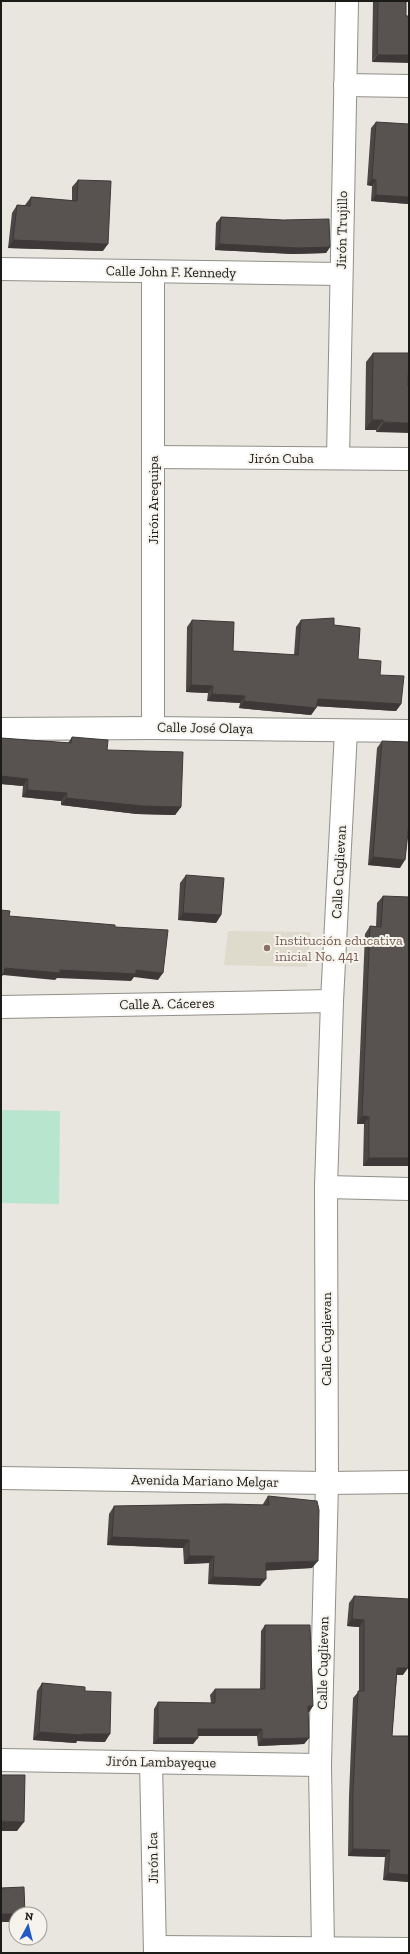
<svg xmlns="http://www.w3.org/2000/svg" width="410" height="1954" font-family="'Zilla Slab',serif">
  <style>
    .built { fill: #dedacc }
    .green { fill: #b7e5ce }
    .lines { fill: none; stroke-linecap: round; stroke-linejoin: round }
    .minor-casing { stroke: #918f88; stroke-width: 24 }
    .minor { stroke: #fff; stroke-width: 22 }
    .wall { fill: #4c4745 }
    .shaded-wall { fill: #3e3938 }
    .building { fill: #585250; stroke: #3e3938 }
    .education-dot { fill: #8d6e63; stroke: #f5f3ec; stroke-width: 1.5 }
    .labels { text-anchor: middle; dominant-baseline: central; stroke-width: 4; stroke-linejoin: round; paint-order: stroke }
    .street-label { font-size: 14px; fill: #1b1b18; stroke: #f5f3ec }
    .education-label { font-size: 14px; fill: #785e54; stroke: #f5f3ec; text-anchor: start }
  </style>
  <rect width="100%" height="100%" fill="#e8e6df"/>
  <polygon class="built" points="228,931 311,932 307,967 224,965"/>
  <polygon class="green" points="1,1110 60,1111 59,1204 1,1203"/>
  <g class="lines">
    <defs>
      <g id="minor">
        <polyline points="345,85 409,86"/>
        <polyline points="1,269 341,274"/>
        <polyline points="153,272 153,728"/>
        <polyline points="153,457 409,459"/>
        <polyline points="338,458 347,1"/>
        <polyline points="1,729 153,728 409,731"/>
        <polyline points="1,1007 332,1001"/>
        <polyline points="326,1187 409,1189"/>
        <polyline points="1,1478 327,1483 409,1482"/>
        <polyline points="1,1760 320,1765"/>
        <polyline points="151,1762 155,1953"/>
        <polyline points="155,1947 409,1949"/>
        <polyline points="323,1949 320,1765 327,1483 326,1187 332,1001 346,731"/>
      </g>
    </defs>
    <use href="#minor" class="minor-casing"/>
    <use href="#minor" class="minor"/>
  </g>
  <g class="wall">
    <polygon points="373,1 406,1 406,16 372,62"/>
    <polygon points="376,122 409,204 371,201 372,186 367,185 371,128"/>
    <polygon points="78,180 103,251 8,248 12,213 17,205 25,206 25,205 31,197 72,201 72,187"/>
    <polygon points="221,217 283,220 330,247 326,253 293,254 215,250 216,223"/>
    <polygon points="373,353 408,386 409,386 376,432 376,430 365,430 366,362"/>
    <polygon points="192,620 233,651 294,655 296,627 301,620 334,625 358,659 380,675 401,704 396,711 317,706 316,708 311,715 239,708 240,703 207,701 208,693 186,692 187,627"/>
    <polygon points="72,737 107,750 181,807 175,815 137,814 61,805 61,801 22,797 23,786 1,784 1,738 68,743"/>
    <polygon points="382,741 400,868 368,865 377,748"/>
    <polygon points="186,875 221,915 216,923 178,920 180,883"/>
    <polygon points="383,896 409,1166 363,1166 364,1124 357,1124 365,934 370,926 376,927 377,903"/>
    <polygon points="268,1496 312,1568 266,1570 260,1586 208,1584 209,1563 184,1564 183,1548 107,1545 109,1514 114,1506 263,1505 263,1504"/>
    <polygon points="354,1596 403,1675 397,1675 392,1736 409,1882 383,1880 385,1857 348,1856 349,1796 353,1698 359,1691 359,1627 347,1626 349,1603"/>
    <polygon points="265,1625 313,1706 309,1712 308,1712 309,1738 304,1744 258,1746 257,1736 198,1736 193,1744 153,1744 154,1709 158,1702 211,1703 210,1695 215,1689 260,1689 261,1631"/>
    <polygon points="42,1683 85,1691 105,1742 77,1741 76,1743 33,1740 37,1691"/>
  </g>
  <g class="shaded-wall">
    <polygon points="377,55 409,55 409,63 372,62"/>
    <polygon points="372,179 376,180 372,186 367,185"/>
    <polygon points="376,195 409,197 409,204 371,201"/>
    <polygon points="13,240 108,244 103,251 8,248"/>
    <polygon points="219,244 330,247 326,253 293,254 215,250"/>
    <polygon points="372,420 383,420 376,430 365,430"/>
    <polygon points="383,422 409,423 409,433 376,432"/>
    <polygon points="191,685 213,686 208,693 186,692"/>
    <polygon points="212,694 245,696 240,703 207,701"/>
    <polygon points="318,699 401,704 396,711 313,706"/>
    <polygon points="244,701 316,708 311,715 239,708"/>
    <polygon points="1,776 28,779 23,786 1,784"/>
    <polygon points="27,790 67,793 61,801 22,797"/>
    <polygon points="66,798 181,807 175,815 137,814 61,805"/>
    <polygon points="373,857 405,860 400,868 368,865"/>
    <polygon points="183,913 221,915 216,923 178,920"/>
    <polygon points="5,968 60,970 136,970 163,973 158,980 134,977 131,981 57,978 55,980 3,975 1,978 1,973"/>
    <polygon points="362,1116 369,1117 364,1124 357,1124"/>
    <polygon points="369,1158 409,1158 409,1166 363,1166"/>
    <polygon points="112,1537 189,1540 183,1548 107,1545"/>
    <polygon points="189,1556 214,1556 209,1563 184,1564"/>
    <polygon points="318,1561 312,1568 261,1571 266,1563"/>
    <polygon points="213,1577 266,1579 260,1586 208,1584"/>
    <polygon points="352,1619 364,1620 359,1627 347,1626"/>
    <polygon points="397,1668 408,1668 403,1675 392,1675"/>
    <polygon points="308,1706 313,1706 309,1712 303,1712"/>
    <polygon points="198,1729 262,1729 257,1736 193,1736"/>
    <polygon points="39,1732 82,1734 110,1734 105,1742 77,1741 76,1743 33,1740"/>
    <polygon points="158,1738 198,1738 193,1744 153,1744"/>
    <polygon points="309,1738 304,1744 258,1746 262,1739"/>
    <polygon points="1,1821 24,1822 17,1831 1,1831"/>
    <polygon points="353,1849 390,1850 385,1857 348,1856"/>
    <polygon points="388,1873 409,1875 409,1882 383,1880"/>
    <rect x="1" y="1914" width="15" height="8"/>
  </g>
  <g class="building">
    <polygon points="378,1 406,1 406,16 409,16 409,55 377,55"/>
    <polygon points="376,122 409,124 409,197 376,195 376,180 372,179"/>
    <polygon points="78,180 111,181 108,244 13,240 17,205 30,206 31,197 77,201"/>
    <polygon points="221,217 283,220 329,219 330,247 298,248 219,244"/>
    <polygon points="373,353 409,353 408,386 409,386 409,423 383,422 383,420 372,420"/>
    <polygon points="334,618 334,625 360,628 358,659 381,661 380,675 404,676 401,704 318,699 316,708 244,701 245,696 212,694 213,686 191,685 192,620 234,622 233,651 298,655 301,620"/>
    <polygon points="72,737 108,740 107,750 183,752 181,807 142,806 66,798 67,793 27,790 28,779 1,776 1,738 71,743"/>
    <polygon points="382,741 409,742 409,823 405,860 373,857"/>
    <polygon points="186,875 224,878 221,915 183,913"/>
    <polygon points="383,896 409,897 409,1158 369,1158 369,1117 362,1116 370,926 381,927"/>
    <polygon points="1,910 10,911 9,916 115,925 115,927 168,930 163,973 136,970 136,974 60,970 60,973 5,968 4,974 1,974"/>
    <polygon points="268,1496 317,1501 319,1510 318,1561 266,1563 266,1579 213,1577 214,1556 189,1556 189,1540 112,1537 114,1506 226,1504 269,1505"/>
    <polygon points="354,1596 409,1599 409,1656 408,1668 397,1668 392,1736 409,1736 409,1875 388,1873 390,1850 353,1849 353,1789 358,1691 364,1691 364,1620 352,1619"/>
    <polygon points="265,1625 310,1625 313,1706 308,1706 309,1738 262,1739 262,1729 198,1729 198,1738 158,1738 158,1702 215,1703 215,1689 265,1689"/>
    <polygon points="42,1683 85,1687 85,1691 111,1692 110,1734 82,1734 82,1735 39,1732"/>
    <polygon points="1,1775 25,1775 24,1822 1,1821"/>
    <polygon points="24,1887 25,1914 1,1914 1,1888"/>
  </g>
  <circle class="education-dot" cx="267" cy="948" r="4"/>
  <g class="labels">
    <g class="street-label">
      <text transform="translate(342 230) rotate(-89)">Jirón Trujillo</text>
      <text transform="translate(171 272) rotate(1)">Calle John F. Kennedy</text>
      <text x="281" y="458">Jirón Cuba</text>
      <text transform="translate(153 500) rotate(-90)">Jirón Arequipa</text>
      <text transform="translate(205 728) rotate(1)">Calle José Olaya</text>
      <text transform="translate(339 872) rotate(-87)">Calle Cuglievan</text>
      <text transform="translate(167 1004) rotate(-1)">Calle A. Cáceres</text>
      <text transform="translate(326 1339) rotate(-90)">Calle Cuglievan</text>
      <text transform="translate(205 1481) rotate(1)">Avenida Mariano Melgar</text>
      <text transform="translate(323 1663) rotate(-89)">Calle Cuglievan</text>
      <text transform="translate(161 1762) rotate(1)">Jirón Lambayeque</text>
      <text transform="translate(153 1858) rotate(-91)">Jirón Ica</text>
    </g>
    <g class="education-label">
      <text x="275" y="940">Institución educativa<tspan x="275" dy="16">inicial No. 441</tspan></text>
    </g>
  </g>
  <rect width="410" height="1954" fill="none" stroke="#1b1b18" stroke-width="4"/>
  <g transform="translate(28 1926) rotate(7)"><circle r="19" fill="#f5f3ec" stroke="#9e9d97"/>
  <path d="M0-3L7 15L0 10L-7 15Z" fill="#2458c5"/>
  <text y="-6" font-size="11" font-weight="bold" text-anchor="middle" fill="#1b1b18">N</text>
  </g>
</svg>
